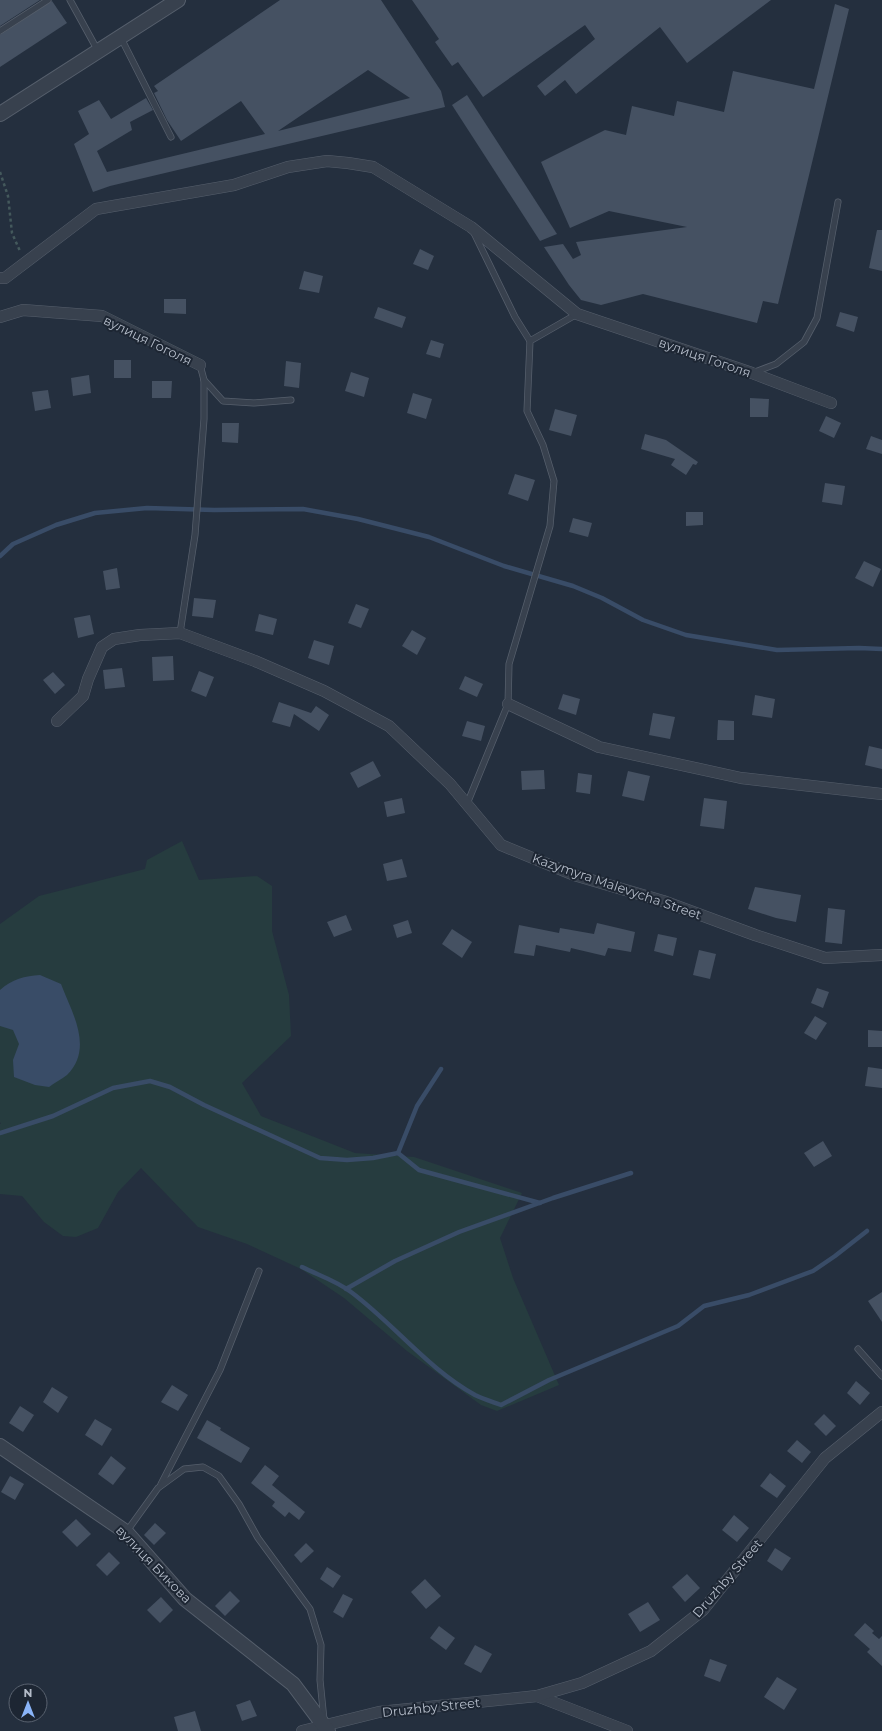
<svg xmlns="http://www.w3.org/2000/svg" width="882" height="1731" font-family="Montserrat,sans-serif">
  <style>
    .green { fill: #263c3f }
    .water { fill: #394c67 }
    .lines { fill: none; stroke-linecap: round; stroke-linejoin: round }
    .stream { stroke: #394c67; stroke-width: 4.5 }
    .building { fill: #455162; fill-rule: evenodd }
    .service-casing { stroke: #565f6c; stroke-width: 7 }
    .minor-casing { stroke: #565f6c; stroke-width: 12 }
    .tertiary-casing { stroke: #565f6c; stroke-width: 16 }
    .path { stroke: #44595c; stroke-width: 2.5; stroke-dasharray: 3 3; stroke-linecap: butt }
    .service { stroke: #38414e; stroke-width: 5.5 }
    .minor { stroke: #38414e; stroke-width: 11 }
    .tertiary { stroke: #38414e; stroke-width: 14 }
    .labels { text-anchor: middle; dominant-baseline: central; stroke-width: 4; stroke-linejoin: round; paint-order: stroke }
    .street-label { font-size: 13px; fill: #b4bcc9; stroke: #1d2633 }
  </style>
  <rect width="100%" height="100%" fill="#242f3e"/>
  <polygon class="green" points="182,841 199,880 257,876 272,886 272,931 289,995 291,1036 242,1083 261,1116 355,1153 414,1157 522,1193 500,1238 513,1278 559,1385 497,1411 481,1405 407,1351 344,1298 301,1269 247,1244 198,1227 141,1168 118,1192 98,1228 76,1237 63,1236 44,1222 22,1196 0,1194 0,1124 1,1124 0,1122 0,924 39,896 145,869 147,860"/>
  <path class="water" d="M40 975 61 984C72 1013 94 1048 67 1075 62 1079 54 1083 49 1087L35 1085 14 1077 13 1060 19 1044 13 1030 0 1026V990C12 979 25 976 40 975Z"/>
  <g class="lines">
    <g class="stream">
      <polyline points="0,556 13,544 56,525 95,513 147,508 214,510 303,509 358,519 429,537 504,566 573,586 602,598 643,620 686,635 777,650 859,648 882,649"/>
      <polyline points="0,1133 53,1116 113,1088 150,1081 170,1087 204,1105 320,1158 347,1160 373,1158 398,1153 417,1106 441,1069"/>
      <polyline points="398,1153 419,1170 540,1203"/>
      <path d="M302 1267C318 1275 337 1281 351 1292 394 1324 428 1369 475 1395 483 1399 493 1402 501 1405L549 1380 678 1326 704 1306 749 1295 813 1271 835 1256 867 1231"/>
      <polyline points="346,1289 395,1261 459,1232 553,1198 631,1173"/>
    </g>
  </g>
  <g class="building">
    <polygon points="0,0 40,0 0,26"/>
    <path d="M280 0H381L441 91 445 107 110 186 93 192 74 144 89 134 78 111 99 100 111 119 146 98 153 110 130 122 132 130 97 151 107 172 265 134 241 101 181 141 167 120 154 93 158 91 154 86ZM368 70 410 98 278 131Z"/>
    <polygon points="412,0 771,0 687,63 660,27 576,94 565,80 545,96 537,86 595,39 585,25 483,97 458,62 452,66 435,42 439,39"/>
    <polygon points="52,1 67,23 0,67 0,35"/>
    <polygon points="835,4 849,9 778,304 763,301 757,323 643,294 601,305 581,300 569,285 544,247 563,244 573,259 581,255 576,242 687,227 609,211 570,228 541,162 605,130 626,135 632,106 674,116 677,101 724,112 733,71 814,89"/>
    <polygon points="467,95 557,234 540,241 452,105"/>
    <polygon points="877,230 882,230 882,271 869,268"/>
    <polygon points="420,249 434,256 428,270 413,264"/>
    <polygon points="304,271 323,276 319,293 299,289"/>
    <polygon points="164,299 186,299 186,314 164,313"/>
    <polygon points="378,307 406,317 402,328 374,318"/>
    <polygon points="840,312 858,317 854,332 836,326"/>
    <polygon points="431,340 444,344 440,358 426,354"/>
    <rect x="114" y="360" width="17" height="18"/>
    <polygon points="286,361 301,363 299,388 284,386"/>
    <polygon points="351,372 369,378 364,397 345,391"/>
    <polygon points="89,375 91,393 73,396 71,378"/>
    <polygon points="152,381 172,381 171,398 152,398"/>
    <polygon points="48,390 51,408 35,411 32,392"/>
    <polygon points="413,393 432,399 426,419 407,413"/>
    <polygon points="750,398 769,399 768,417 750,417"/>
    <polygon points="555,409 577,415 571,436 549,430"/>
    <polygon points="826,416 841,423 834,438 819,431"/>
    <polygon points="222,423 239,423 238,443 222,442"/>
    <polygon points="645,434 666,440 698,462 696,465 693,464 686,475 671,465 675,459 641,449"/>
    <polygon points="871,436 882,440 882,454 866,449"/>
    <polygon points="515,474 535,480 528,501 508,494"/>
    <polygon points="825,483 845,486 842,505 822,502"/>
    <polygon points="686,512 703,512 703,525 686,526"/>
    <polygon points="573,518 592,523 588,537 569,532"/>
    <polygon points="864,561 881,569 873,587 855,578"/>
    <polygon points="117,568 120,588 106,590 103,571"/>
    <polygon points="194,598 216,600 213,618 192,616"/>
    <polygon points="356,604 369,609 361,628 348,623"/>
    <polygon points="259,614 277,619 273,635 255,631"/>
    <polygon points="90,615 94,634 78,638 74,618"/>
    <polygon points="412,630 426,638 417,655 402,646"/>
    <polygon points="314,640 334,646 329,665 308,658"/>
    <polygon points="173,656 174,680 153,681 152,657"/>
    <polygon points="122,668 125,687 105,689 103,670"/>
    <polygon points="199,671 214,677 206,697 191,691"/>
    <polygon points="53,672 65,685 55,694 43,680"/>
    <polygon points="465,676 483,684 477,697 459,689"/>
    <polygon points="563,694 580,699 576,715 558,709"/>
    <polygon points="755,695 775,699 772,718 752,715"/>
    <polygon points="279,702 311,713 316,706 329,715 319,731 294,714 290,727 272,722"/>
    <polygon points="653,713 675,717 670,739 649,735"/>
    <polygon points="718,720 734,721 734,740 717,740"/>
    <polygon points="467,721 485,726 481,741 462,736"/>
    <polygon points="869,746 882,749 882,769 865,765"/>
    <polygon points="373,761 381,776 358,788 350,773"/>
    <polygon points="544,770 545,789 522,790 521,771"/>
    <polygon points="628,771 650,776 644,801 622,796"/>
    <polygon points="578,773 592,775 590,794 576,792"/>
    <polygon points="402,798 405,813 387,817 384,802"/>
    <polygon points="704,798 727,801 724,829 700,826"/>
    <polygon points="402,859 407,877 387,881 383,864"/>
    <polygon points="755,887 801,895 796,922 776,918 748,909"/>
    <polygon points="828,908 845,910 842,944 825,942"/>
    <polygon points="346,915 352,930 334,937 327,922"/>
    <polygon points="408,920 412,933 397,938 393,925"/>
    <polygon points="597,923 635,932 631,952 608,948 605,956 571,948 570,952 536,945 534,956 514,953 519,925 559,933 560,928 594,934"/>
    <polygon points="452,929 472,942 462,958 442,944"/>
    <polygon points="658,934 677,938 673,956 654,951"/>
    <polygon points="699,950 716,954 710,979 693,975"/>
    <polygon points="817,988 829,992 823,1008 811,1003"/>
    <polygon points="815,1016 827,1023 816,1040 804,1033"/>
    <polygon points="868,1030 882,1031 882,1047 868,1047"/>
    <polygon points="868,1067 882,1069 882,1088 865,1086"/>
    <polygon points="823,1141 832,1156 814,1167 804,1153"/>
    <polygon points="882,1292 882,1322 868,1301"/>
    <polygon points="856,1381 870,1393 860,1405 847,1393"/>
    <polygon points="172,1385 188,1395 178,1411 161,1402"/>
    <polygon points="52,1387 68,1397 58,1413 43,1402"/>
    <polygon points="20,1406 34,1415 23,1432 9,1423"/>
    <polygon points="824,1414 836,1426 826,1436 814,1424"/>
    <polygon points="95,1419 112,1429 102,1446 85,1435"/>
    <polygon points="207,1420 221,1428 220,1430 250,1448 241,1463 197,1438"/>
    <polygon points="797,1440 811,1452 802,1463 787,1451"/>
    <polygon points="111,1456 126,1468 113,1485 98,1474"/>
    <polygon points="265,1465 279,1476 272,1485 305,1512 299,1520 289,1512 285,1517 272,1506 275,1502 251,1483"/>
    <polygon points="770,1473 786,1486 777,1498 760,1486"/>
    <polygon points="10,1476 24,1484 15,1500 1,1492"/>
    <polygon points="734,1515 749,1528 737,1542 722,1530"/>
    <polygon points="76,1519 91,1534 77,1547 62,1532"/>
    <polygon points="155,1523 166,1533 154,1545 144,1535"/>
    <polygon points="306,1543 314,1551 301,1563 294,1555"/>
    <polygon points="775,1548 791,1558 782,1571 767,1561"/>
    <polygon points="109,1552 120,1563 107,1576 96,1565"/>
    <polygon points="327,1567 341,1576 333,1588 320,1579"/>
    <polygon points="687,1574 700,1588 685,1602 672,1587"/>
    <polygon points="425,1579 441,1596 426,1609 411,1592"/>
    <polygon points="230,1591 240,1601 225,1616 215,1606"/>
    <polygon points="343,1594 353,1599 343,1618 333,1612"/>
    <polygon points="161,1597 173,1610 160,1623 147,1610"/>
    <polygon points="648,1602 660,1620 640,1632 628,1614"/>
    <polygon points="865,1623 874,1631 872,1633 879,1639 882,1636 882,1666 867,1652 870,1649 854,1635"/>
    <polygon points="439,1626 455,1638 446,1650 430,1638"/>
    <polygon points="475,1645 492,1654 481,1673 464,1664"/>
    <polygon points="710,1659 727,1665 720,1682 704,1676"/>
    <polygon points="777,1677 797,1689 784,1710 764,1697"/>
    <polygon points="250,1700 257,1716 242,1721 236,1705"/>
    <polygon points="195,1711 201,1731 178,1731 174,1717"/>
  </g>
  <g class="lines">
    <defs>
      <g id="service">
        <polyline points="70,0 98,51"/>
        <polyline points="0,31 48,0"/>
        <polyline points="121,38 171,137"/>
        <polyline points="474,233 515,317 530,341"/>
        <polyline points="755,372 776,364 804,342 817,318 838,202"/>
        <polyline points="204,380 223,401 254,403 291,400"/>
        <polyline points="180,633 195,535 204,419 204,380 200,365"/>
        <polyline points="467,804 508,704 509,664 550,526 554,481 543,445 527,411 530,341 577,314"/>
        <polyline points="858,1349 882,1376"/>
        <polyline points="161,1484 220,1370 259,1271"/>
        <polyline points="127,1531 158,1488 184,1469 203,1467 219,1476 239,1504 258,1538 310,1609 321,1645 320,1680 324,1720"/>
      </g>
      <g id="minor">
        <polyline points="0,278 5,278 96,209 234,185 288,167 327,161 348,163 373,167 471,227 577,314 752,373 831,403"/>
        <polyline points="0,317 23,310 102,316 200,365"/>
        <polyline points="508,704 599,747 741,778 882,794"/>
        <polyline points="57,721 83,696 88,679 102,647 114,639 140,635 180,633 255,661 324,691 389,726 450,784 501,845 574,875 663,901 755,935 825,958 882,955"/>
        <polyline points="537,1696 627,1731"/>
        <polyline points="302,1731 379,1712 537,1696 582,1683 651,1651 703,1610 825,1458 882,1412"/>
      </g>
      <g id="tertiary">
        <polyline points="0,114 178,0"/>
        <polyline points="0,1446 126,1532 185,1599 293,1684 328,1731"/>
      </g>
    </defs>
    <use href="#service" class="service-casing"/>
    <use href="#minor" class="minor-casing"/>
    <use href="#tertiary" class="tertiary-casing"/>
    <polyline class="path" points="0,172 8,196 12,233 20,251"/>
    <use href="#service" class="service"/>
    <use href="#minor" class="minor"/>
    <use href="#tertiary" class="tertiary"/>
  </g>
  <g class="labels">
    <g class="street-label">
      <text transform="translate(148 340) rotate(26)">вулиця Гоголя</text>
      <text transform="translate(705 357) rotate(19)">вулиця Гоголя</text>
      <text transform="translate(617 886) rotate(19)">Kazymyra Malevycha Street</text>
      <text transform="translate(154 1564) rotate(46)">вулиця Бикова</text>
      <text transform="translate(727 1578) rotate(-49)">Druzhby Street</text>
      <text transform="translate(431 1707) rotate(-6)">Druzhby Street</text>
    </g>
  </g>
  <g transform="translate(28 1703)"><circle r="19" fill="#1d2633" stroke="#59626f"/>
  <path d="M0-3L7 15L0 10L-7 15Z" fill="#8ab4f8"/>
  <text y="-6" font-size="11" font-weight="bold" text-anchor="middle" fill="#b4bcc9">N</text>
  </g>
</svg>
